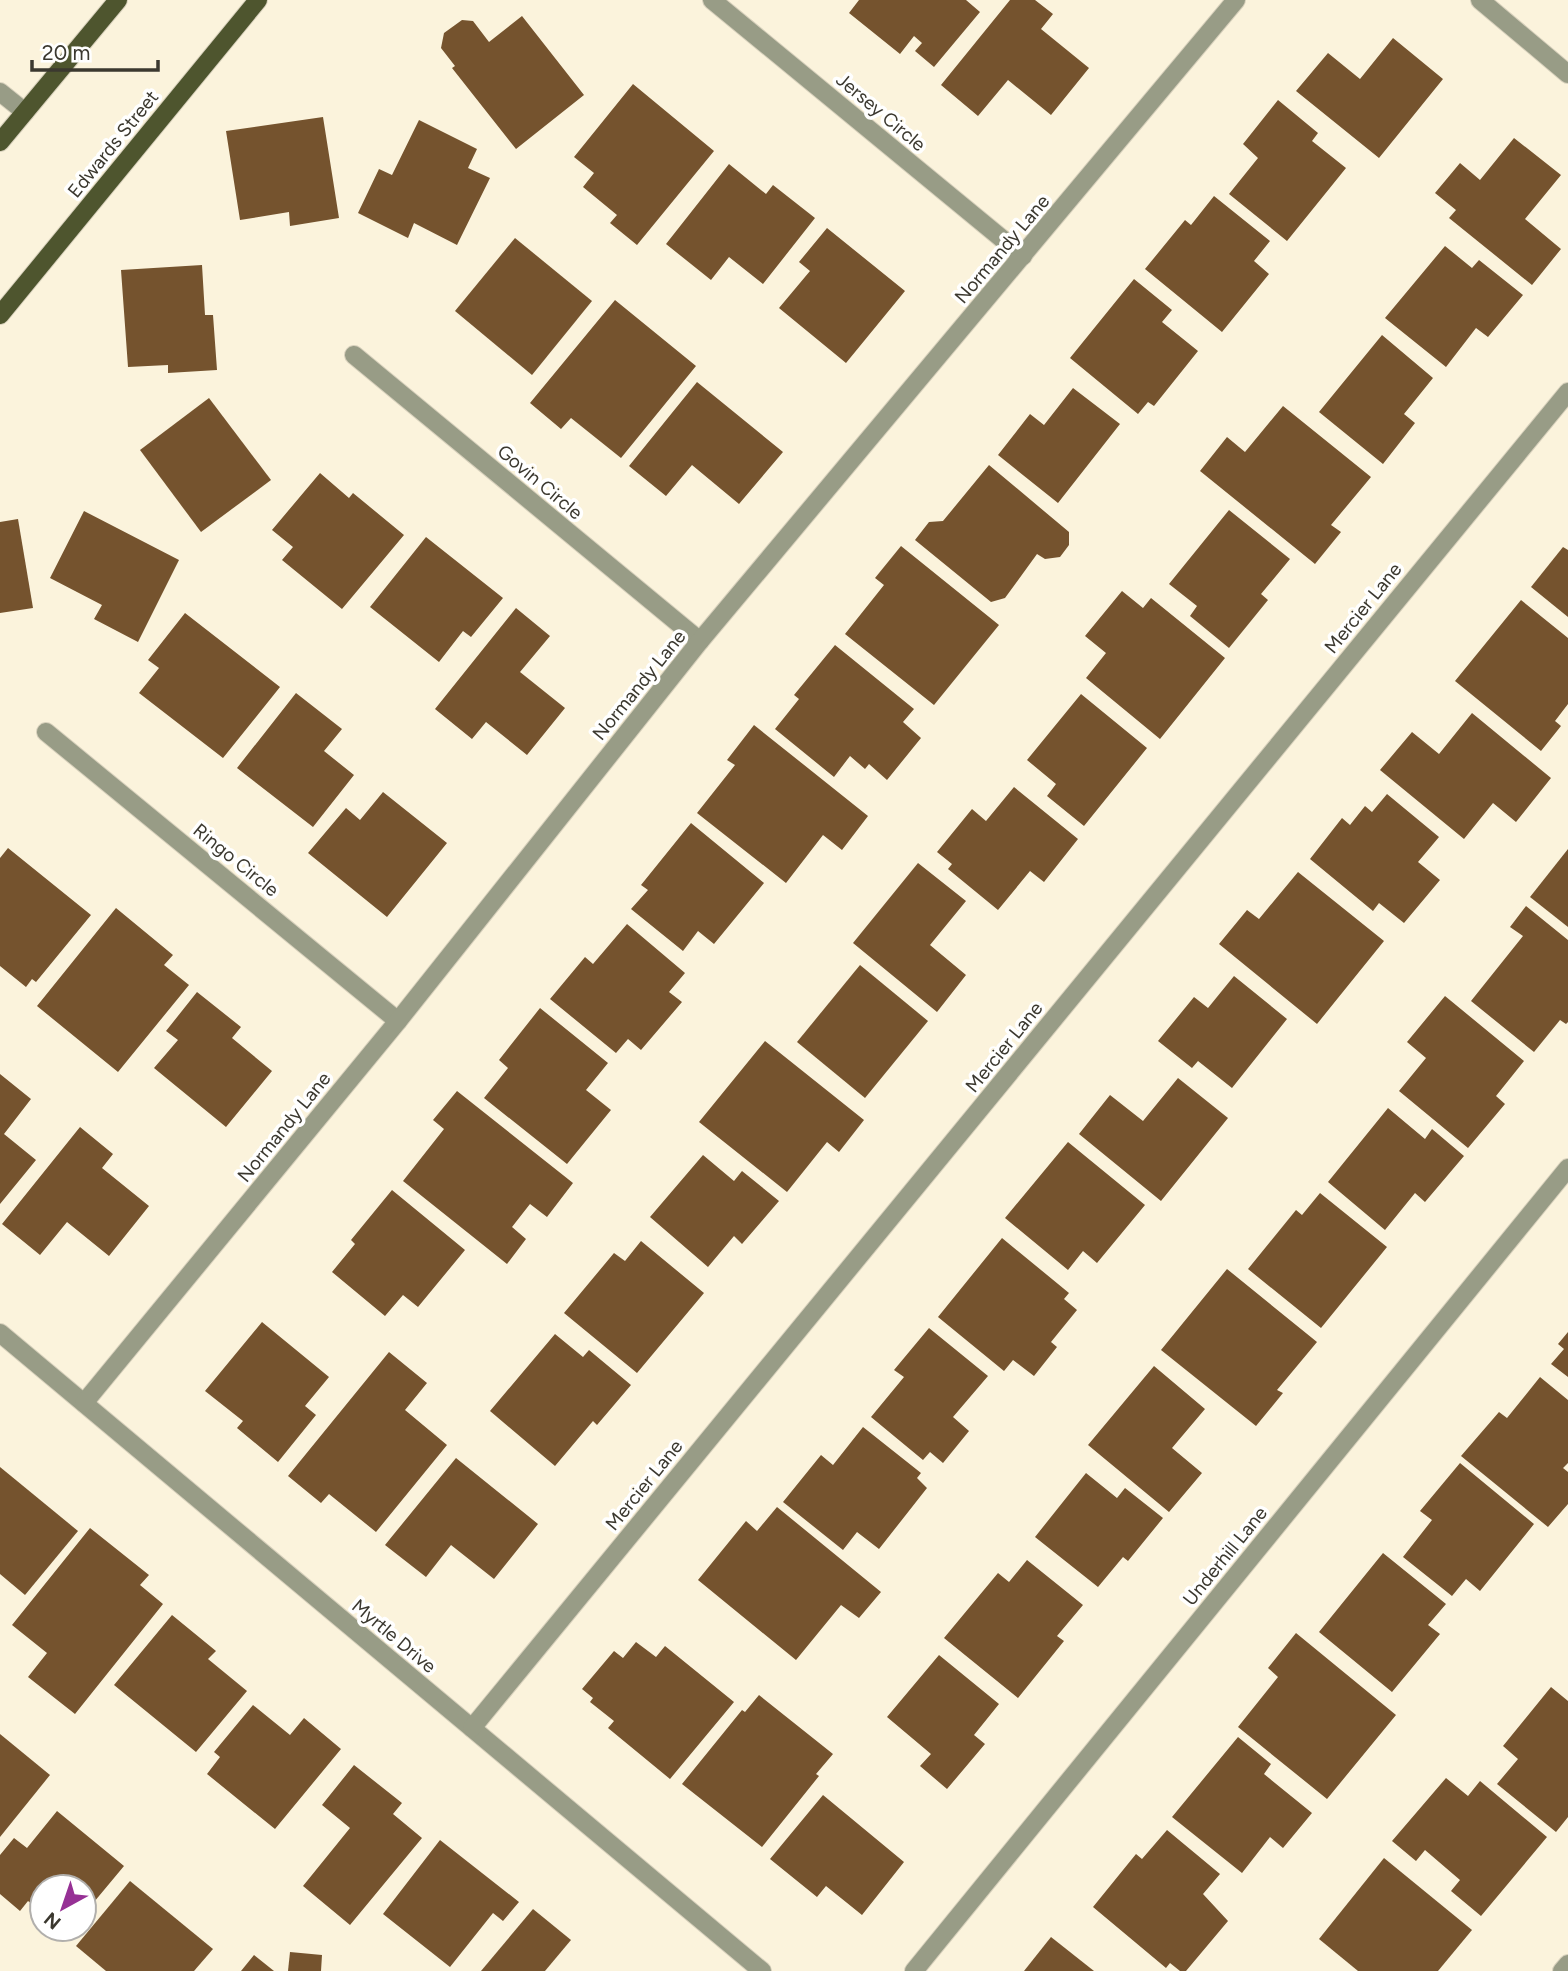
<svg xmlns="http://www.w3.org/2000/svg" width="1568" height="1971" font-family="Figtree,sans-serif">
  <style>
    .building { fill: #75532e }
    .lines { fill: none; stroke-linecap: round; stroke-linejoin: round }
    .minor-casing { stroke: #d8d1bd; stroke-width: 20 }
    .major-casing { stroke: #d8d1bd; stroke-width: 20 }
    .minor { stroke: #989c86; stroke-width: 18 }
    .major { stroke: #4e552e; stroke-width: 18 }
    .labels { text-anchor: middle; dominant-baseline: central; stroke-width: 7; stroke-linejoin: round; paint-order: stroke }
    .street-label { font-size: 19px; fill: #3b382f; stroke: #fff }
  </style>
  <rect width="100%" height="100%" fill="#fbf3dc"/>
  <g class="building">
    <polygon points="859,0 966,0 980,12 934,67 915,51 922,43 914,36 900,54 849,13"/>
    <polygon points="1010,0 1035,0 1053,14 1041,29 1089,68 1051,115 1008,80 978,116 941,85"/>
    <polygon points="522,16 584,95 516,149 452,68 455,66 441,48 444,33 462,20 473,21 489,42"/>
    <polygon points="1393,38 1443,79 1379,158 1296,91 1328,53 1360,79"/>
    <polygon points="633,84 714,151 637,245 610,223 617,215 583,187 594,173 574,157"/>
    <polygon points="1278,100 1318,133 1312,141 1346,168 1287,241 1229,194 1258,158 1243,144"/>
    <polygon points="323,117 339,218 290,226 289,212 240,220 226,131"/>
    <polygon points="419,120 477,149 468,168 490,178 457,245 414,223 408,238 358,213 379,169 392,175"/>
    <polygon points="1514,138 1561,175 1525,219 1561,249 1532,285 1449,218 1456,210 1435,193 1460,163 1480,180"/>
    <polygon points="729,164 766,194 773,185 815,218 763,284 729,257 711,280 666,244"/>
    <polygon points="1214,196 1270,241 1254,261 1269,274 1222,332 1145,269 1185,220 1191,225"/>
    <polygon points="827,228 905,291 846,363 779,308 810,271 799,262"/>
    <polygon points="515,238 592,301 532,375 455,311"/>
    <polygon points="1445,246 1472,268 1479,260 1523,295 1488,337 1476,328 1446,367 1385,318"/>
    <polygon points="202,265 205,315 213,315 217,370 168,373 168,365 128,367 121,270"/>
    <polygon points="1134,279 1172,310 1162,322 1198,351 1154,406 1148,402 1138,414 1070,358"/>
    <polygon points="615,300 696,366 621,458 571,418 561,429 530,403"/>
    <polygon points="1382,335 1433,378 1404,414 1415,423 1383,464 1319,412"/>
    <polygon points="697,382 783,452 739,504 692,465 666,496 629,466"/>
    <polygon points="1073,388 1120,424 1058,503 998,455 1030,414 1044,425"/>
    <polygon points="209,398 271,480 201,532 140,450"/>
    <polygon points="1283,406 1371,477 1331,525 1341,532 1315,564 1200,471 1227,437 1245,452"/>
    <polygon points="989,465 1069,532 1069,545 1060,557 1045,559 1037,554 1005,598 991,602 915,540 929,522 943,521"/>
    <polygon points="320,473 349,498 353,493 404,535 342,609 282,560 293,547 272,530"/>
    <polygon points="1229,510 1290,559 1261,594 1268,600 1229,648 1190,616 1197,606 1169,584"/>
    <polygon points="84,511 179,560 138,642 94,619 102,605 50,578"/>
    <polygon points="18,519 33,608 0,613 0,522"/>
    <polygon points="426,537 503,598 471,637 463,631 439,662 370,607"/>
    <polygon points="901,546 999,625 934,705 845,634 884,585 875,578"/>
    <polygon points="1563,547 1568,550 1568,617 1531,587"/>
    <polygon points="1122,591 1143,608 1151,598 1225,658 1160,739 1086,678 1106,653 1085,636"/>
    <polygon points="1521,600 1568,638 1568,704 1555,721 1561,726 1541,751 1455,681"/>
    <polygon points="516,608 550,636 520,672 565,708 527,755 486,722 472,739 435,709"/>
    <polygon points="185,613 280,687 223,758 139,693 159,668 148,660"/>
    <polygon points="835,645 914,709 903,722 921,738 887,780 869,764 865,769 850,756 834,777 775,729 799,699 794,695"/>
    <polygon points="296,693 342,729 324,751 354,775 313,827 237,768"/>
    <polygon points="1081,694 1147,748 1084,826 1047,796 1056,784 1027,760"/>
    <polygon points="1472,713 1551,778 1516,822 1493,803 1464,839 1380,770 1412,732 1439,754"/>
    <polygon points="754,725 868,816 842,850 823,835 786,883 697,813 735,765 727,760"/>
    <polygon points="1014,787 1078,839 1044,882 1030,871 998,910 948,869 952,864 937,852 972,809 986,821"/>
    <polygon points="383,792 447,843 387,917 308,853 346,808 360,820"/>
    <polygon points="1387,794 1439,837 1418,862 1440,880 1404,923 1379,903 1373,911 1310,859 1342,818 1350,825 1365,806 1372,812"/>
    <polygon points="691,823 764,883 714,944 698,931 683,951 631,909 648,890 641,885"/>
    <polygon points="8,848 91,915 36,982 32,979 26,987 0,966 0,858"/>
    <polygon points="1568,849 1568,927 1530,897"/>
    <polygon points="918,863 966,901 930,945 966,975 937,1012 853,943"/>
    <polygon points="1298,872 1384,941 1317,1024 1219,944 1247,910 1259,919"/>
    <polygon points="1526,906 1568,940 1568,1022 1566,1024 1560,1020 1534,1052 1471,1001 1523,936 1510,927"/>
    <polygon points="116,908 173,955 164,965 189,985 118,1072 37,1006"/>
    <polygon points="627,924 685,973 669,992 682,1002 641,1050 628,1039 616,1053 550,999 585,957 593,964"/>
    <polygon points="860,965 928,1021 865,1098 797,1042"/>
    <polygon points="1234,976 1287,1019 1232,1088 1198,1061 1192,1068 1158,1041 1194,997 1208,1008"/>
    <polygon points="197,992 241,1027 232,1038 272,1071 226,1127 154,1068 178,1040 166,1031"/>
    <polygon points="1445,996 1524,1061 1496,1096 1505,1104 1468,1148 1399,1091 1426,1058 1407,1042"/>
    <polygon points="540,1008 608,1063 586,1090 611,1110 567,1164 484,1098 508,1068 499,1060"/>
    <polygon points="765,1041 864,1120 839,1152 827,1142 787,1192 699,1122"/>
    <polygon points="0,1074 31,1099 4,1134 36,1160 0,1204"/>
    <polygon points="1178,1078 1228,1118 1161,1201 1079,1134 1110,1095 1143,1121"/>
    <polygon points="457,1091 573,1183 547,1217 530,1204 512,1227 526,1239 507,1264 403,1181 444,1129 433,1120"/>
    <polygon points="1388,1108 1425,1139 1432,1129 1464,1156 1425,1202 1415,1193 1385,1230 1328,1182"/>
    <polygon points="80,1127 113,1154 102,1168 149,1206 109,1256 67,1222 40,1255 2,1224"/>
    <polygon points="1068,1142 1145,1205 1097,1263 1083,1251 1068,1270 1005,1218"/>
    <polygon points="703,1155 734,1181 742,1171 779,1201 742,1244 734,1236 708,1267 650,1217"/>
    <polygon points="392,1190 465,1250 418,1307 403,1295 385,1316 332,1272 355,1244 351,1240"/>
    <polygon points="1320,1193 1387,1247 1321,1328 1248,1269 1296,1210 1302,1215"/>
    <polygon points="1002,1238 1069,1293 1064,1299 1077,1310 1051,1342 1057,1347 1034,1376 1013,1360 1004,1371 938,1317"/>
    <polygon points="641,1241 704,1293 637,1373 564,1313 614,1253 625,1261"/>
    <polygon points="1227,1269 1317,1342 1277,1390 1283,1393 1256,1426 1161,1350"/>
    <polygon points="262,1322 329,1377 305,1406 316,1415 278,1462 237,1428 243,1421 205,1391"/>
    <polygon points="929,1328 988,1376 953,1417 969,1431 943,1463 930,1452 923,1460 871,1417 904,1377 894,1370"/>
    <polygon points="1568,1332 1568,1377 1551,1364 1564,1349 1558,1344"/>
    <polygon points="555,1334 583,1357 589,1350 631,1385 597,1425 593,1421 555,1466 490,1411"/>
    <polygon points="389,1352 427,1383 405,1410 447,1445 376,1532 329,1494 321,1503 288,1476"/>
    <polygon points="1154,1366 1205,1409 1172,1448 1202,1473 1169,1512 1088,1445"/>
    <polygon points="1540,1377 1568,1400 1568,1463 1563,1468 1568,1472 1568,1504 1548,1527 1461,1456 1499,1412 1507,1418"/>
    <polygon points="863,1427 921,1473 917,1478 927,1488 879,1549 857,1532 843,1550 783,1502 821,1455 833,1465"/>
    <polygon points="456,1458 538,1524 494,1579 451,1545 426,1577 385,1545"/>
    <polygon points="1460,1463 1534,1524 1480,1591 1466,1579 1452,1596 1403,1557 1432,1520 1420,1511"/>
    <polygon points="0,1467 78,1531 25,1595 0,1574"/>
    <polygon points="1086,1473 1117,1498 1125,1488 1163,1518 1128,1561 1123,1557 1098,1587 1035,1537"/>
    <polygon points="777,1507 881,1592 859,1618 841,1605 796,1660 698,1580 746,1521 757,1531"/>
    <polygon points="90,1528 149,1575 140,1585 163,1604 75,1714 28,1677 47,1653 12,1625"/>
    <polygon points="1383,1553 1446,1604 1428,1625 1440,1634 1392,1692 1319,1632"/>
    <polygon points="1027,1560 1083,1605 1057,1636 1064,1641 1018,1698 944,1638 998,1573 1009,1582"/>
    <polygon points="172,1615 216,1651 208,1659 247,1691 196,1752 114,1685"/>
    <polygon points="1296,1633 1396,1715 1327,1799 1238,1727 1278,1677 1268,1668"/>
    <polygon points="636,1642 656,1657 665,1646 734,1702 670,1779 608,1728 614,1721 590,1702 593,1698 582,1689 614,1651 623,1658"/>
    <polygon points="939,1655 999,1704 974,1735 985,1744 947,1789 920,1766 931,1754 887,1717"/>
    <polygon points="1551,1687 1568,1701 1568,1817 1556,1832 1497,1784 1518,1759 1503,1746"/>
    <polygon points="759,1695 833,1754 816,1774 819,1776 762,1847 682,1784 742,1710 745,1712"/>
    <polygon points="253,1705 290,1735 304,1718 341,1749 275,1829 207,1774 220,1757 214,1752"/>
    <polygon points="0,1734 50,1775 0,1837"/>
    <polygon points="1238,1737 1271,1764 1264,1774 1312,1813 1283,1848 1270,1837 1242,1873 1172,1817"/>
    <polygon points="354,1765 402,1803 393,1814 422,1838 350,1925 303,1886 350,1828 322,1805"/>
    <polygon points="1446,1778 1468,1796 1480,1781 1547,1837 1481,1916 1451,1891 1460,1880 1425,1850 1416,1861 1392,1841"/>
    <polygon points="823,1795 904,1862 862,1915 826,1886 817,1897 770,1859"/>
    <polygon points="57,1811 124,1866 84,1914 84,1887 42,1887 42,1912 28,1901 20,1911 0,1894 0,1855 14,1838 27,1848"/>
    <polygon points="1167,1830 1220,1874 1203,1894 1228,1921 1186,1971 1180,1971 1170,1963 1166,1968 1093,1907 1136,1854 1142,1859"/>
    <polygon points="440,1840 519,1902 503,1921 493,1913 450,1967 383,1914"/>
    <polygon points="1384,1858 1472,1930 1438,1971 1358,1971 1319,1939"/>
    <polygon points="130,1881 213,1949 194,1971 106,1971 76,1946"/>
    <polygon points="533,1909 571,1940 545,1971 481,1971"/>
    <polygon points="1051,1937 1094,1971 1024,1971"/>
    <polygon points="290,1952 322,1955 321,1971 288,1971"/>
    <polygon points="254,1955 274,1971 241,1971"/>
  </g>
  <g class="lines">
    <defs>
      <g id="minor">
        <polyline points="712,0 1023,256"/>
        <polyline points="1480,0 1568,74"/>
        <polyline points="0,92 25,112"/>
        <polyline points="354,355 700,641"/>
        <polyline points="46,732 398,1021"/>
        <polyline points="0,1333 762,1971"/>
        <polyline points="84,1403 398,1021 700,641 1236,0"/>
        <polyline points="472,1728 1568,392"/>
        <polyline points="914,1971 1568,1168"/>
        <polyline points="1562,1971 1568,1964"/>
      </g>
      <g id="major">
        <polyline points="0,142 118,0"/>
        <polyline points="0,315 258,0"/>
      </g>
    </defs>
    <use href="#minor" class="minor-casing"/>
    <use href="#major" class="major-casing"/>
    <use href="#minor" class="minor"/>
    <use href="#major" class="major"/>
  </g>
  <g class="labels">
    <g class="street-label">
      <text transform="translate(881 112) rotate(40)">Jersey Circle</text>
      <text transform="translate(113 144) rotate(-51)">Edwards Street</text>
      <text transform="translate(1002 249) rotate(-50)">Normandy Lane</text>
      <text transform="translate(540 482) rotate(40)">Govin Circle</text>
      <text transform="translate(1363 608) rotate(-51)">Mercier Lane</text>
      <text transform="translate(639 685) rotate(-51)">Normandy Lane</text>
      <text transform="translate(236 860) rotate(39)">Ringo Circle</text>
      <text transform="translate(1004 1047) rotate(-51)">Mercier Lane</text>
      <text transform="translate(284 1127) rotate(-51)">Normandy Lane</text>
      <text transform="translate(644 1485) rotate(-51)">Mercier Lane</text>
      <text transform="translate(1225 1556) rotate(-51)">Underhill Lane</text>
      <text transform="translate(394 1636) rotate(40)">Myrtle Drive</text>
    </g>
  </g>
  <g transform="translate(63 1908) rotate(220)"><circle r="33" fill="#ffffff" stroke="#b1afac" stroke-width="2"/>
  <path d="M0-5L12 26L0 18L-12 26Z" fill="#963095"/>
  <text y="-10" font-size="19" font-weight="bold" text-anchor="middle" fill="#3b382f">N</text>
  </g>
  <path d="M32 60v10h126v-10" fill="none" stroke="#3b382f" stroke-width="3.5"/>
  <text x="42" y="60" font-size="21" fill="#3b382f" stroke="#ffffff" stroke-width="5" paint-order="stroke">20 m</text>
</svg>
